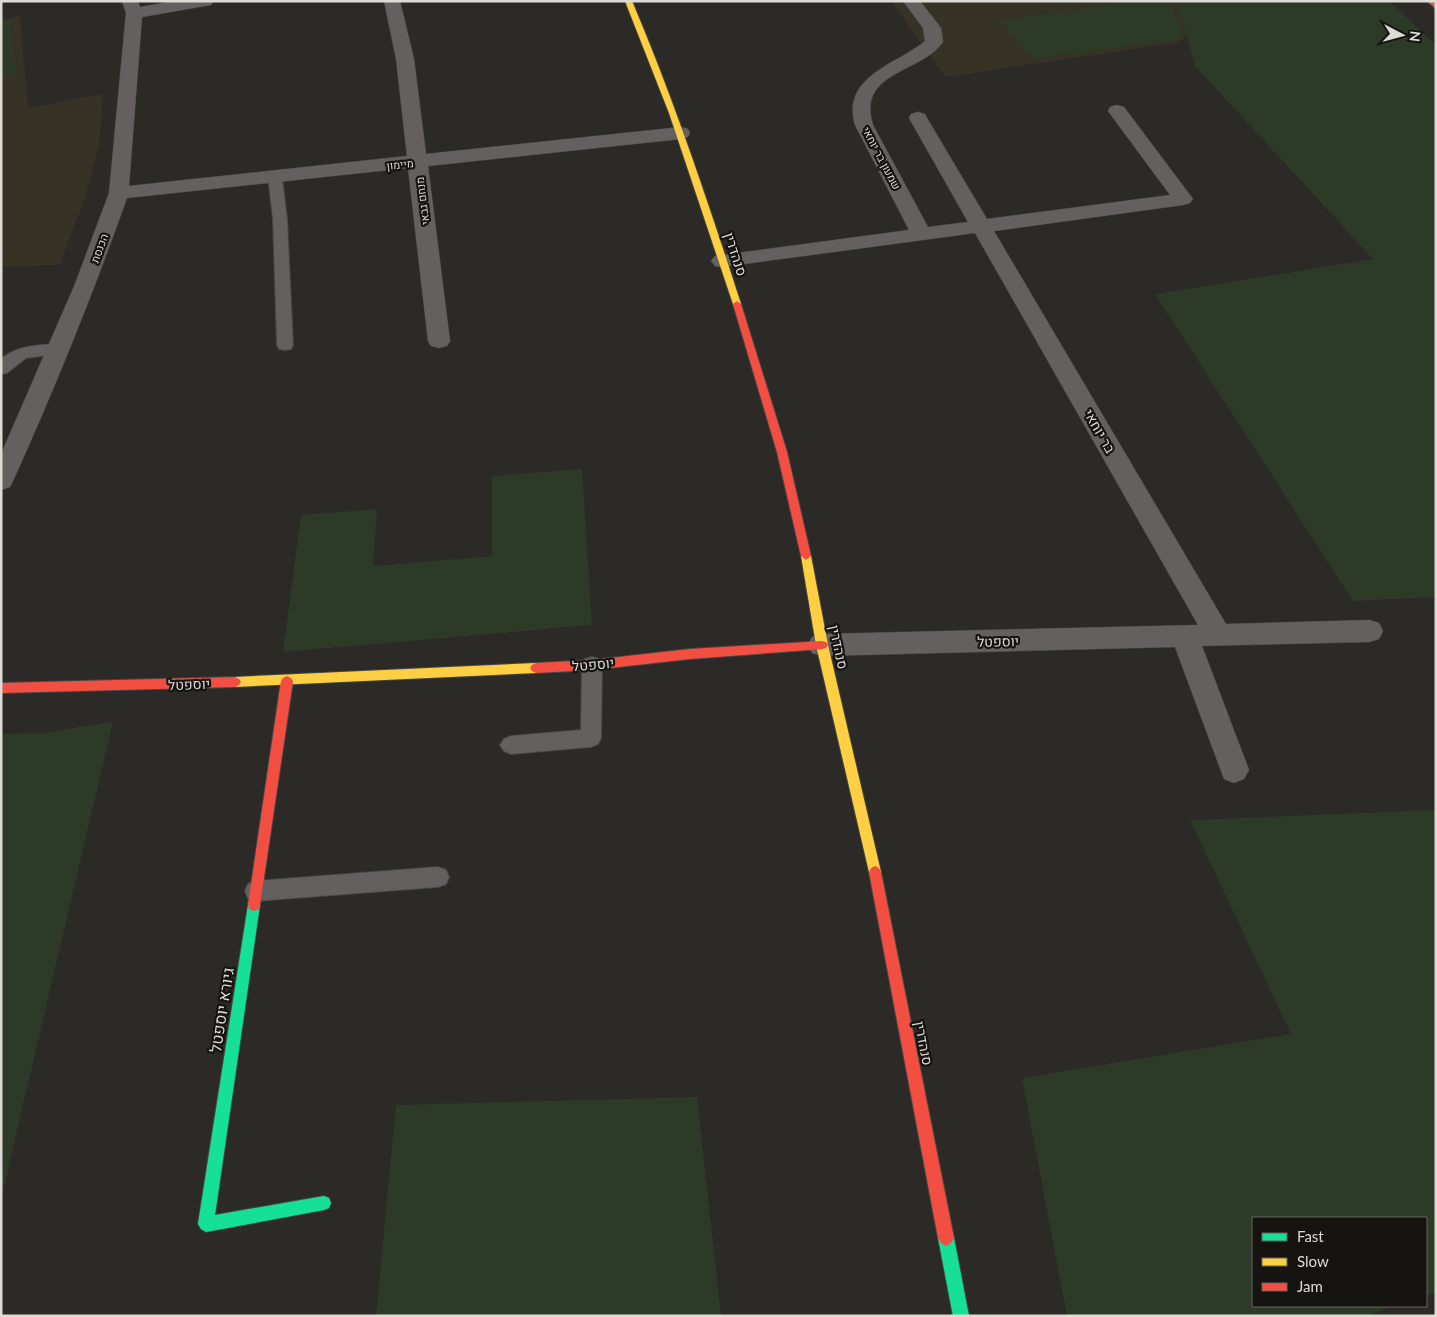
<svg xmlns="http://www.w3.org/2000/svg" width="1437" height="1317" font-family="Lato,Heebo,sans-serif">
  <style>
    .built { fill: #373226 }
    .green { fill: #2d3a27 }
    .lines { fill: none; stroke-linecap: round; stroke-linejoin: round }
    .lane-casing { stroke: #474644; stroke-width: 2 }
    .street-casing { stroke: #474644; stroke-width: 1 }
    .fast-casing { stroke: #474644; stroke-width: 2 }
    .slow-casing { stroke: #474644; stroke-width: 2 }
    .jam-casing { stroke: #474644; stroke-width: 2 }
    .lane { fill: #646060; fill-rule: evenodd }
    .street { fill: #646060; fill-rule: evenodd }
    .fast { fill: #16e098; fill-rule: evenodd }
    .slow { fill: #ffcf43; fill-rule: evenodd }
    .jam { fill: #f24e42; fill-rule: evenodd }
    .labels { text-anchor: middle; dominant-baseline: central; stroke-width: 4.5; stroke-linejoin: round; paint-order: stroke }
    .far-street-label { font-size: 11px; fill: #dddbd6; stroke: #151411 }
    .street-label { font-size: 14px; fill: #dddbd6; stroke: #151411 }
    .near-street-label { font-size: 16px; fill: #dddbd6; stroke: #151411 }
  </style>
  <rect width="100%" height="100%" fill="#2c2a27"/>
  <g class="built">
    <polygon points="891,1 1178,1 1190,35 1176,43 945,77"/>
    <polygon points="20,16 28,108 103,94 99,147 83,204 59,265 1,267 1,20"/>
  </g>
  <g class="green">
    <polygon points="1137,1 1170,3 1183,34 1177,40 1032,59 1001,20"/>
    <polygon points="1177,1 1389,1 1436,45 1436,597 1353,601 1155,294 1373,259 1195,66"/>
    <polygon points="10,22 16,74 1,77 1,24"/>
    <polygon points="582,469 592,625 283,652 301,515 377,509 373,566 492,556 492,476"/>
    <polygon points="113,722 1,1199 1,734 43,733"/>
    <polygon points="1436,810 1436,1292 1426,1296 1426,1218 1253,1218 1253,1306 1395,1306 1364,1316 1067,1316 1022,1078 1291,1034 1190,820"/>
    <polygon points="697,1097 721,1316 376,1316 396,1105"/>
  </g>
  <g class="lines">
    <defs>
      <g id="lane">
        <polygon points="275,173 280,174 282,177 287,219 293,345 291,349 285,350 279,349 277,345 273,219 268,177 270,174"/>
        <path d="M59 344 65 345 67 349 65 353 26 358 7 373 1 374V359C18 345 38 345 59 344Z"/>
        <polygon points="592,657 599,659 602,665 601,738 598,744 591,747 511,754 504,751 500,745 504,739 511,736 581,730 582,665 585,659"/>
        <polygon points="438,867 446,870 449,877 446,884 438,887 256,901 248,898 245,891 248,884 256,881"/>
      </g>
      <g id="street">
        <path d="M122 1H138L140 7 174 1H213L211 5 205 6 142 17 129 186 407 156 396 59 384 1H400L414 59 426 154 681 127 688 129 690 133 688 137 681 139 428 166 450 341 447 346 439 348 431 346 428 341 408 168 127 198C93 294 55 388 13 481L10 487 1 490V454L75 284 109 193 126 13Z"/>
        <path d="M903 1H920L941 28 943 42C920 74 857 71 873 125L928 227 968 222 909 118 911 114 918 112 925 114 927 118 987 219 1170 195 1108 111 1110 107 1117 105 1124 107 1193 199 1190 203 1183 205 994 231 1226 624 1369 620 1379 623 1383 631 1379 639 1369 642 1202 646 1249 770 1244 779 1234 783 1224 779 1175 647 822 656 812 653 808 645 812 637 822 634 1198 625 975 233 722 267 715 266 711 261 715 256 722 255 909 230 855 125C841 76 896 65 925 41L923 28Z"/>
      </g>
      <g id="fast">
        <polygon points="254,899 259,901 260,905 215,1215 324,1196 329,1198 331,1203 329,1208 324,1210 206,1232 201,1229 198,1224 248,905 249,901"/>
        <polygon points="946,1230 951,1233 954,1238 969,1316 953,1316 938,1238 941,1233"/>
      </g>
      <g id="slow">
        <path d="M625 1H632C674 100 708 202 741 304L740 306H734L733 304 669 113Z"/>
        <polygon points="806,552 811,556 828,645 881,872 879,876 875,878 871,876 869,872 816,645 801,556"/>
        <polygon points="536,663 540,665 542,668 540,671 536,673 235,687 231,685 229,682 231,679 235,677"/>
      </g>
      <g id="jam">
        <polygon points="1427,1 1434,1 1436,9"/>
        <polygon points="737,301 741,304 787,452 811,556 806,560 801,556 777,452 733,304"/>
        <polygon points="822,641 826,642 828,645 826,648 822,649 690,659 592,670 536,673 532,671 530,668 532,665 536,663 592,660 690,649"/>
        <polygon points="287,676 291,678 293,681 260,905 259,909 254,911 249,909 248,905 281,681 283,678"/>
        <polygon points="235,677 239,679 241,682 239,685 235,687 1,693 1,683"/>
        <polygon points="875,866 879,868 881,872 954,1238 951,1243 946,1246 941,1243 938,1238 869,872 871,868"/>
      </g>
    </defs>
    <use href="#lane" class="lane-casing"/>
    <use href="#street" class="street-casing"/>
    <use href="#fast" class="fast-casing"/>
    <use href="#slow" class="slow-casing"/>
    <use href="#jam" class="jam-casing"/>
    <use href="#lane" class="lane"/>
    <use href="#street" class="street"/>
    <use href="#fast" class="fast"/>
    <use href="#slow" class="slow"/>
    <use href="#jam" class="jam"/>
  </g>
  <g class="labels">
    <g class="far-street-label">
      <text transform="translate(882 158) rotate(62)">שמעון בר יוחאי</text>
      <text transform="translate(400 164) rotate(-6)">מיימון</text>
      <text transform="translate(422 201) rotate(-97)">מנחם גבאי</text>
      <text transform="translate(99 248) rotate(-70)">הכנסת</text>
    </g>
    <g class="street-label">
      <text transform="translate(736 254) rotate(72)">סנהדרין</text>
      <text transform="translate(1100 431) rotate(60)">בר יוחאי</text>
      <text transform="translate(998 641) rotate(-1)">יוספטל</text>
      <text transform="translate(839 647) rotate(78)">סנהדרין</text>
      <text transform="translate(593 664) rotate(-5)">יוספטל</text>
      <text transform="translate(189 684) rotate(-2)">יוספטל</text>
      <text transform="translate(924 1043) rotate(79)">סנהדרין</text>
    </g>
    <g class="near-street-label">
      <text transform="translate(221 1010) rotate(-81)">גיורא יוספטל</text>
    </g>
  </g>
  <rect width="1437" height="1317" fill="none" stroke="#dddbd6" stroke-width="5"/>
  <rect x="1252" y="1217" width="175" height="90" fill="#151411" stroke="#656460"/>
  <rect x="1262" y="1233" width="25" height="8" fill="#16e098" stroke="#656460"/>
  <text x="1297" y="1242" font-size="15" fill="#dddbd6">Fast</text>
  <rect x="1262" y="1258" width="25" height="8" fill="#ffcf43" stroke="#656460"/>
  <text x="1297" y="1267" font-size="15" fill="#dddbd6">Slow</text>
  <rect x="1262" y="1283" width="25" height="8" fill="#f24e42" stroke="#656460"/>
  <text x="1297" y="1292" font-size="15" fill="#dddbd6">Jam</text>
  <g transform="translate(1402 35) rotate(96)" stroke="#151411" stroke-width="4" paint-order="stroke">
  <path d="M0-4L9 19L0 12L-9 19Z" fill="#dddbd6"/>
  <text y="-8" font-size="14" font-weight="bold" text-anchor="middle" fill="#dddbd6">N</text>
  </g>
</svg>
